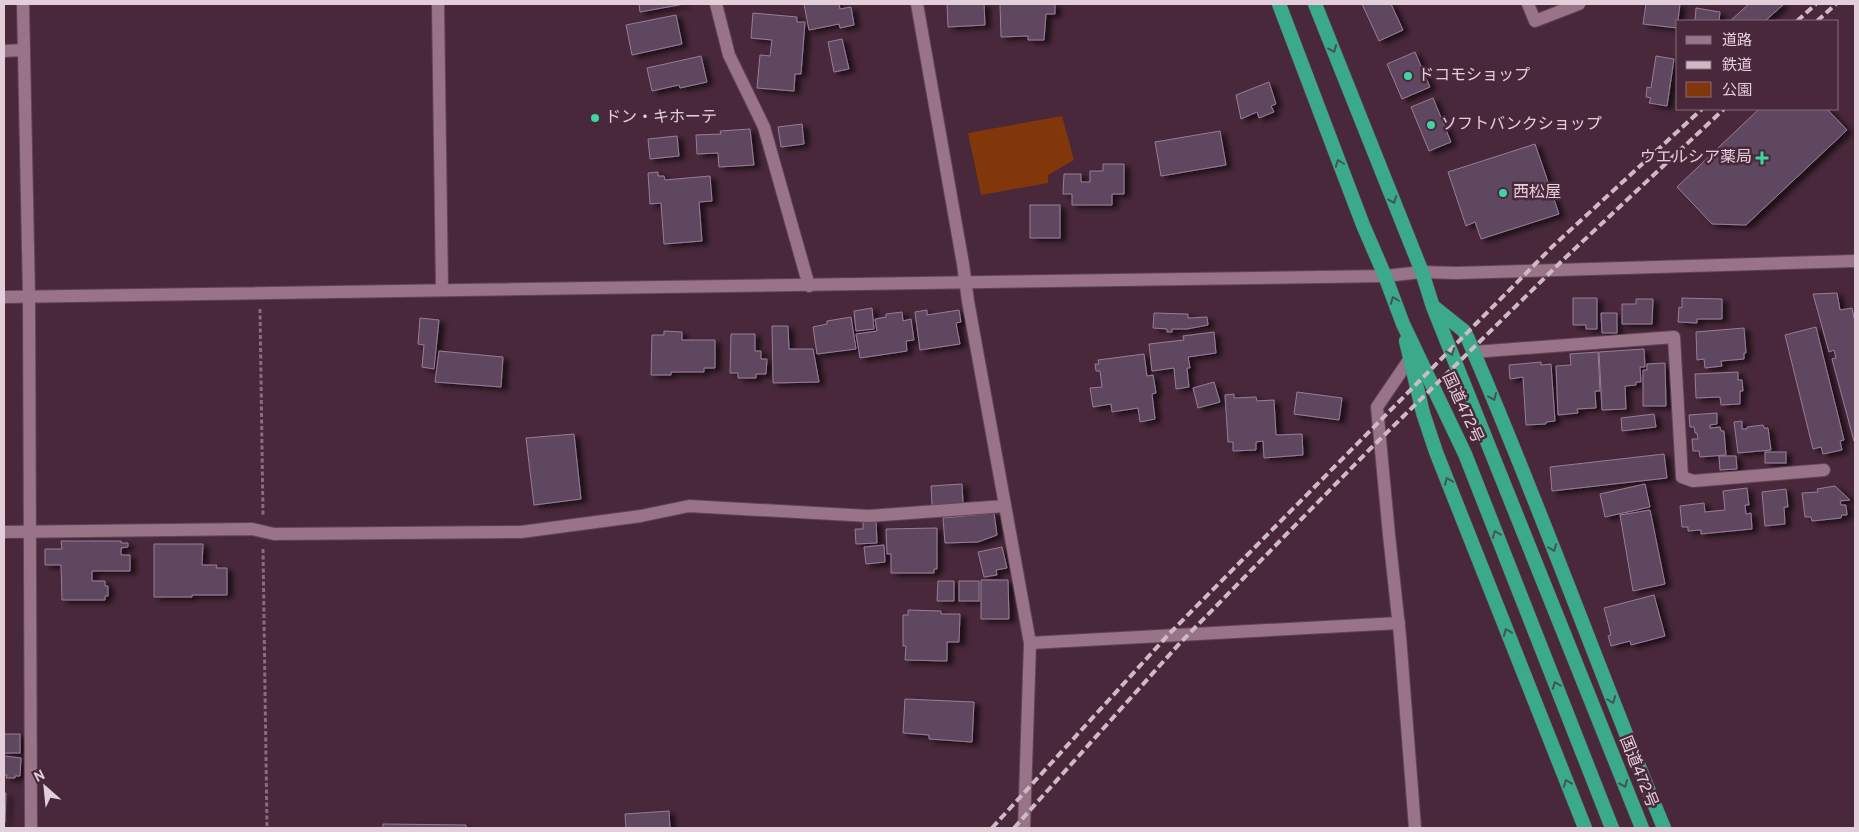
<svg xmlns="http://www.w3.org/2000/svg" width="1859" height="832" font-family="Overpass,'Noto Sans JP',sans-serif">
  <style>
    .green { fill: #81370a }
    .building { fill: #604660; stroke: #987c98; filter: url(#shadow) }
    .lines { fill: none; stroke-linecap: round; stroke-linejoin: round }
    .service-casing { stroke: #604555; stroke-width: 14 }
    .minor-casing { stroke: #604555; stroke-width: 14 }
    .tertiary-casing { stroke: #604555; stroke-width: 14 }
    .trunk-casing { stroke: #604555; stroke-width: 15 }
    .path { stroke: #886d7c; stroke-width: 3; stroke-dasharray: 4 2.5; stroke-linecap: butt }
    .service { stroke: #997387; stroke-width: 12 }
    .minor { stroke: #997387; stroke-width: 12 }
    .tertiary { stroke: #997387; stroke-width: 12 }
    .trunk { stroke: #3aaa8a; stroke-width: 14 }
    .rail { stroke: #cfb9c4; stroke-width: 4; stroke-dasharray: 8 4; stroke-linecap: butt }
    .oneway { stroke: #435656 }
    .poi-dot { fill: #3fd4a2; stroke: #48283a; stroke-width: 2 }
    .labels { text-anchor: middle; dominant-baseline: central; stroke-width: 5; stroke-linejoin: round; paint-order: stroke }
    .poi-label { font-size: 16px; fill: #e3cfd9; stroke: #48283a; text-anchor: start }
    .street-label { font-size: 16px; fill: #e3cfd9; stroke: #48283a }
  </style>
  <defs>
    <filter id="shadow"><feDropShadow dx="5.5" dy="3" stdDeviation="2.5" flood-color="#0009"/></filter>
  </defs>
  <rect width="100%" height="100%" fill="#48283a"/>
  <polygon class="green" points="1062,116 1074,160 1048,175 1048,183 981,195 968,133"/>
  <g class="building">
    <polygon points="639,4 684,4 640,12"/>
    <polygon points="804,4 839,4 840,9 851,7 854,25 840,28 839,24 809,30"/>
    <polygon points="947,4 984,4 985,25 948,27"/>
    <polygon points="1000,4 1055,4 1055,14 1046,14 1044,40 1028,40 1028,36 1001,37"/>
    <polygon points="1362,4 1391,4 1403,30 1379,41"/>
    <polygon points="1646,4 1680,4 1677,28 1643,24"/>
    <polygon points="1749,4 1784,4 1765,21 1730,21"/>
    <polygon points="1696,8 1720,12 1719,21 1695,21"/>
    <polygon points="753,13 797,17 797,22 805,22 801,74 795,74 794,91 757,88 760,55 770,56 772,40 751,38"/>
    <polygon points="676,15 682,44 632,55 626,25"/>
    <polygon points="842,39 849,69 834,72 828,42"/>
    <polygon points="1415,52 1430,87 1402,99 1387,64"/>
    <polygon points="701,56 707,82 680,88 679,85 652,91 647,68"/>
    <polygon points="1656,56 1674,59 1667,106 1649,103 1651,98 1646,97 1647,87 1651,88"/>
    <polygon points="1269,82 1276,104 1271,106 1274,112 1259,118 1257,112 1241,119 1236,95"/>
    <polygon points="1433,98 1451,142 1429,151 1411,107"/>
    <polygon points="1759,109 1827,109 1847,130 1746,225 1712,224 1677,187"/>
    <polygon points="802,124 804,144 781,147 778,127"/>
    <polygon points="750,129 754,165 719,167 718,153 697,154 696,135 721,134 720,131"/>
    <polygon points="1220,131 1226,165 1161,176 1155,142"/>
    <polygon points="677,136 679,156 650,159 648,139"/>
    <polygon points="1535,144 1559,214 1481,239 1475,222 1466,226 1448,172"/>
    <polygon points="1103,164 1124,164 1124,194 1112,194 1112,205 1072,205 1072,194 1063,194 1064,174 1081,174 1081,182 1090,182 1090,171 1103,171"/>
    <polygon points="658,172 658,176 664,176 665,180 710,176 712,201 699,202 702,241 664,244 661,203 650,204 648,173"/>
    <rect x="1030" y="205" width="30" height="33"/>
    <polygon points="1837,293 1840,310 1852,308 1855,322 1855,440 1854,441 1832,359 1836,358 1834,350 1829,352 1813,294"/>
    <polygon points="1573,298 1597,298 1597,329 1586,329 1586,325 1573,325"/>
    <polygon points="1682,298 1722,299 1722,319 1697,319 1697,323 1678,322 1679,307 1682,308"/>
    <polygon points="1636,299 1653,299 1652,324 1622,324 1622,304 1636,304"/>
    <polygon points="872,308 874,329 856,331 854,311"/>
    <polygon points="927,310 927,315 959,310 961,322 956,323 960,344 920,350 915,312"/>
    <polygon points="902,312 903,321 911,319 914,340 906,341 907,351 860,358 856,334 877,331 875,319 886,317 886,314"/>
    <polygon points="1154,313 1188,314 1188,318 1207,317 1208,325 1187,329 1172,329 1172,332 1167,332 1167,329 1153,328"/>
    <polygon points="1601,313 1617,313 1617,333 1602,333"/>
    <polygon points="851,317 856,349 817,354 813,327 827,324 827,321"/>
    <polygon points="420,318 439,320 434,369 422,367 424,345 418,344"/>
    <polygon points="772,326 788,326 789,349 813,349 819,382 773,383"/>
    <polygon points="1816,327 1844,440 1840,441 1842,450 1823,454 1821,447 1813,449 1785,335"/>
    <polygon points="1744,328 1746,353 1744,353 1744,359 1721,361 1722,366 1705,368 1704,359 1697,360 1696,332"/>
    <polygon points="664,331 682,332 682,340 715,340 715,368 704,368 704,372 671,372 671,375 651,375 652,335 664,335"/>
    <polygon points="1214,332 1216,353 1188,357 1190,368 1187,368 1189,387 1176,389 1174,368 1152,371 1149,344 1184,340 1183,336"/>
    <polygon points="731,334 755,334 755,351 761,351 761,359 767,359 766,374 756,374 756,378 738,378 738,373 730,373"/>
    <polygon points="1644,349 1645,367 1640,367 1641,382 1636,382 1636,385 1625,386 1626,409 1602,410 1599,352"/>
    <polygon points="439,351 503,357 501,387 435,382"/>
    <polygon points="1598,352 1600,391 1595,391 1596,408 1577,409 1578,413 1558,415 1556,366 1571,365 1570,354"/>
    <polygon points="1144,354 1147,376 1153,375 1156,393 1152,394 1155,419 1140,422 1138,408 1112,412 1111,404 1093,407 1090,388 1102,387 1100,371 1096,371 1095,364 1099,364 1098,360"/>
    <polygon points="1541,362 1541,365 1551,364 1555,421 1546,422 1546,424 1526,425 1523,377 1510,379 1509,365"/>
    <polygon points="1665,363 1666,406 1643,406 1643,370 1647,370 1647,364"/>
    <polygon points="1738,372 1738,380 1742,380 1743,391 1740,391 1740,404 1721,405 1720,397 1696,398 1695,374"/>
    <polygon points="1214,382 1220,402 1198,408 1193,388"/>
    <polygon points="1297,392 1342,398 1339,420 1294,414"/>
    <polygon points="1234,394 1234,398 1256,397 1257,401 1274,400 1276,435 1302,434 1303,455 1264,458 1263,441 1256,442 1256,450 1233,451 1233,442 1228,442 1225,395"/>
    <polygon points="1717,413 1717,424 1710,425 1710,428 1720,427 1721,431 1724,431 1726,455 1700,457 1699,451 1693,451 1692,439 1698,439 1697,433 1695,433 1694,427 1690,427 1689,415"/>
    <polygon points="1654,414 1656,427 1622,431 1621,418"/>
    <polygon points="1742,421 1742,429 1747,429 1747,427 1763,425 1764,428 1768,428 1771,450 1738,453 1734,422"/>
    <polygon points="574,434 581,499 534,505 526,438"/>
    <rect x="1765" y="452" width="21" height="11"/>
    <polygon points="1664,454 1667,478 1552,491 1550,467"/>
    <polygon points="1719,456 1736,456 1737,469 1720,470"/>
    <polygon points="962,484 963,503 932,505 931,486"/>
    <polygon points="1645,484 1650,507 1605,517 1600,494"/>
    <polygon points="1835,486 1850,500 1840,501 1841,505 1846,505 1847,515 1842,515 1841,518 1812,521 1811,517 1805,517 1802,493 1818,492 1817,489"/>
    <polygon points="1747,488 1749,505 1745,505 1746,514 1751,513 1752,529 1701,534 1701,530 1688,531 1688,527 1682,527 1680,506 1704,503 1705,512 1725,510 1723,491"/>
    <polygon points="1786,489 1788,507 1784,507 1785,524 1765,526 1762,492"/>
    <polygon points="1650,510 1665,584 1633,591 1620,515"/>
    <polygon points="994,513 997,535 978,542 945,543 943,518"/>
    <polygon points="876,521 877,543 856,544 855,529 863,529 863,522"/>
    <polygon points="937,528 937,569 934,569 934,573 891,573 891,554 887,554 886,529"/>
    <polygon points="61,541 121,541 121,543 128,543 128,547 121,548 121,555 130,555 130,571 92,571 92,581 105,581 105,586 108,586 108,596 105,596 105,600 62,600 61,565 45,565 45,549 62,549"/>
    <polygon points="154,544 203,544 202,565 217,565 216,568 227,568 227,595 192,595 192,597 154,597"/>
    <polygon points="884,545 885,562 866,564 864,547"/>
    <polygon points="1002,547 1007,568 996,570 997,575 984,577 978,552"/>
    <polygon points="981,580 1008,580 1009,619 981,619"/>
    <polygon points="938,581 954,581 954,601 937,601"/>
    <rect x="959" y="581" width="20" height="20"/>
    <polygon points="1654,595 1665,636 1631,645 1630,641 1611,646 1608,636 1611,635 1604,608"/>
    <polygon points="908,610 941,611 941,614 960,614 959,642 947,642 947,661 905,660 906,646 903,646 903,615 908,615"/>
    <polygon points="905,699 974,702 972,742 929,739 929,735 903,733"/>
    <rect x="4" y="734" width="16" height="19"/>
    <polygon points="4,756 21,758 20,776 15,776 15,778 6,778 7,775 4,775"/>
    <polygon points="4,793 6,793 5,823 4,823"/>
    <polygon points="669,811 670,828 626,828 625,814"/>
    <polygon points="383,824 466,825 466,828 383,828"/>
  </g>
  <g class="lines">
    <defs>
      <g id="service">
        <polyline points="1528,4 1535,21 1579,4"/>
        <polyline points="1474,352 1674,337 1682,477 1693,481 1824,470"/>
      </g>
      <g id="minor">
        <polyline points="23,4 29,296 31,828"/>
        <polyline points="438,4 442,290"/>
        <polyline points="716,4 729,55 764,127 809,286"/>
        <polyline points="917,4 963,264 968,301 1030,643 1024,828"/>
        <polyline points="4,51 24,50"/>
        <polyline points="1409,360 1377,407 1389,535 1400,636 1415,828"/>
        <polyline points="4,532 252,529 274,534 521,532 641,516 689,506 869,516 1005,506"/>
        <polyline points="1030,643 1399,623"/>
      </g>
      <polyline id="tertiary" points="4,297 1385,276 1422,272 1456,273 1855,261"/>
      <g id="trunk">
        <polyline points="1279,4 1363,225 1385,276 1403,324 1465,454 1612,828"/>
        <polyline points="1315,4 1422,272 1433,307 1642,828"/>
        <path d="M1434 307 1464 331 1468 339C1538 500 1597 666 1664 828"/>
        <polyline points="1406,341 1423,413 1436,452 1585,828"/>
      </g>
    </defs>
    <use href="#service" class="service-casing"/>
    <use href="#minor" class="minor-casing"/>
    <use href="#tertiary" class="tertiary-casing"/>
    <use href="#trunk" class="trunk-casing"/>
    <g class="path">
      <polyline points="260,309 263,515"/>
      <polyline points="263,549 267,828"/>
    </g>
    <use href="#service" class="service"/>
    <use href="#minor" class="minor"/>
    <use href="#tertiary" class="tertiary"/>
    <use href="#trunk" class="trunk"/>
    <g class="rail">
      <polyline points="1797,21 1816,4"/>
      <polyline points="1817,21 1836,4"/>
      <polyline points="992,828 1169,634 1553,246 1702,109"/>
      <polyline points="1014,828 1180,643 1370,449 1565,258 1724,109"/>
    </g>
  </g>
  <defs><path id="oneway-chevron" d="M-2-3.5L2.5 0L-2 3.5" fill="none" stroke-width="1.6" stroke-linecap="round" stroke-linejoin="round" transform="scale(1.25)"/></defs>
  <g class="oneway">
    <use href="#oneway-chevron" transform="translate(1333 49) rotate(68)"/>
    <use href="#oneway-chevron" transform="translate(1339 163) rotate(-111)"/>
    <use href="#oneway-chevron" transform="translate(1393 200) rotate(68)"/>
    <use href="#oneway-chevron" transform="translate(1394 300) rotate(-111)"/>
    <use href="#oneway-chevron" transform="translate(1451 352) rotate(68)"/>
    <use href="#oneway-chevron" transform="translate(1493 397) rotate(67)"/>
    <use href="#oneway-chevron" transform="translate(1448 481) rotate(-112)"/>
    <use href="#oneway-chevron" transform="translate(1496 534) rotate(-111)"/>
    <use href="#oneway-chevron" transform="translate(1553 548) rotate(69)"/>
    <use href="#oneway-chevron" transform="translate(1507 632) rotate(-112)"/>
    <use href="#oneway-chevron" transform="translate(1556 685) rotate(-111)"/>
    <use href="#oneway-chevron" transform="translate(1612 700) rotate(69)"/>
    <use href="#oneway-chevron" transform="translate(1567 783) rotate(-112)"/>
    <use href="#oneway-chevron" transform="translate(1624 784) rotate(68)"/>
  </g>
  <g class="poi-dot">
    <circle cx="1408" cy="76" r="5"/>
    <circle cx="595" cy="118" r="5"/>
    <circle cx="1431" cy="125" r="5"/>
    <path d="M1759.5 150.5h5v5h5v5h-5v5h-5v-5h-5v-5h5z"/>
    <circle cx="1503" cy="193" r="5"/>
  </g>
  <g class="labels">
    <g class="poi-label">
      <text x="1418" y="76">ドコモショップ</text>
      <text x="605" y="118">ドン・キホーテ</text>
      <text x="1441" y="125">ソフトバンクショップ</text>
      <text x="1752" y="158" text-anchor="end">ウエルシア薬局</text>
      <text x="1513" y="193">西松屋</text>
    </g>
    <g class="street-label">
      <text transform="translate(1462 408) rotate(65)">国道472号</text>
      <text transform="translate(1638 772) rotate(68)">国道472号</text>
    </g>
  </g>
  <rect width="1859" height="832" fill="none" stroke="#e3cfd9" stroke-width="10"/>
  <rect x="1676" y="20" width="162" height="90" fill="#48283a" stroke="#866b7a"/>
  <rect x="1686" y="36" width="25" height="8" fill="#997387" stroke="#866b7a"/>
  <text x="1722" y="45" font-size="15" fill="#e3cfd9">道路</text>
  <rect x="1686" y="61" width="25" height="8" fill="#cfb9c4" stroke="#866b7a"/>
  <text x="1722" y="70" font-size="15" fill="#e3cfd9">鉄道</text>
  <rect x="1686" y="82" width="25" height="15" fill="#81370a" stroke="#866b7a"/>
  <text x="1722" y="95" font-size="15" fill="#e3cfd9">公園</text>
  <g transform="translate(45 787) rotate(333)" stroke="#48283a" stroke-width="4" paint-order="stroke">
  <path d="M0-4L9 19L0 12L-9 19Z" fill="#e3cfd9"/>
  <text y="-8" font-size="14" font-weight="bold" text-anchor="middle" fill="#e3cfd9">N</text>
  </g>
</svg>
